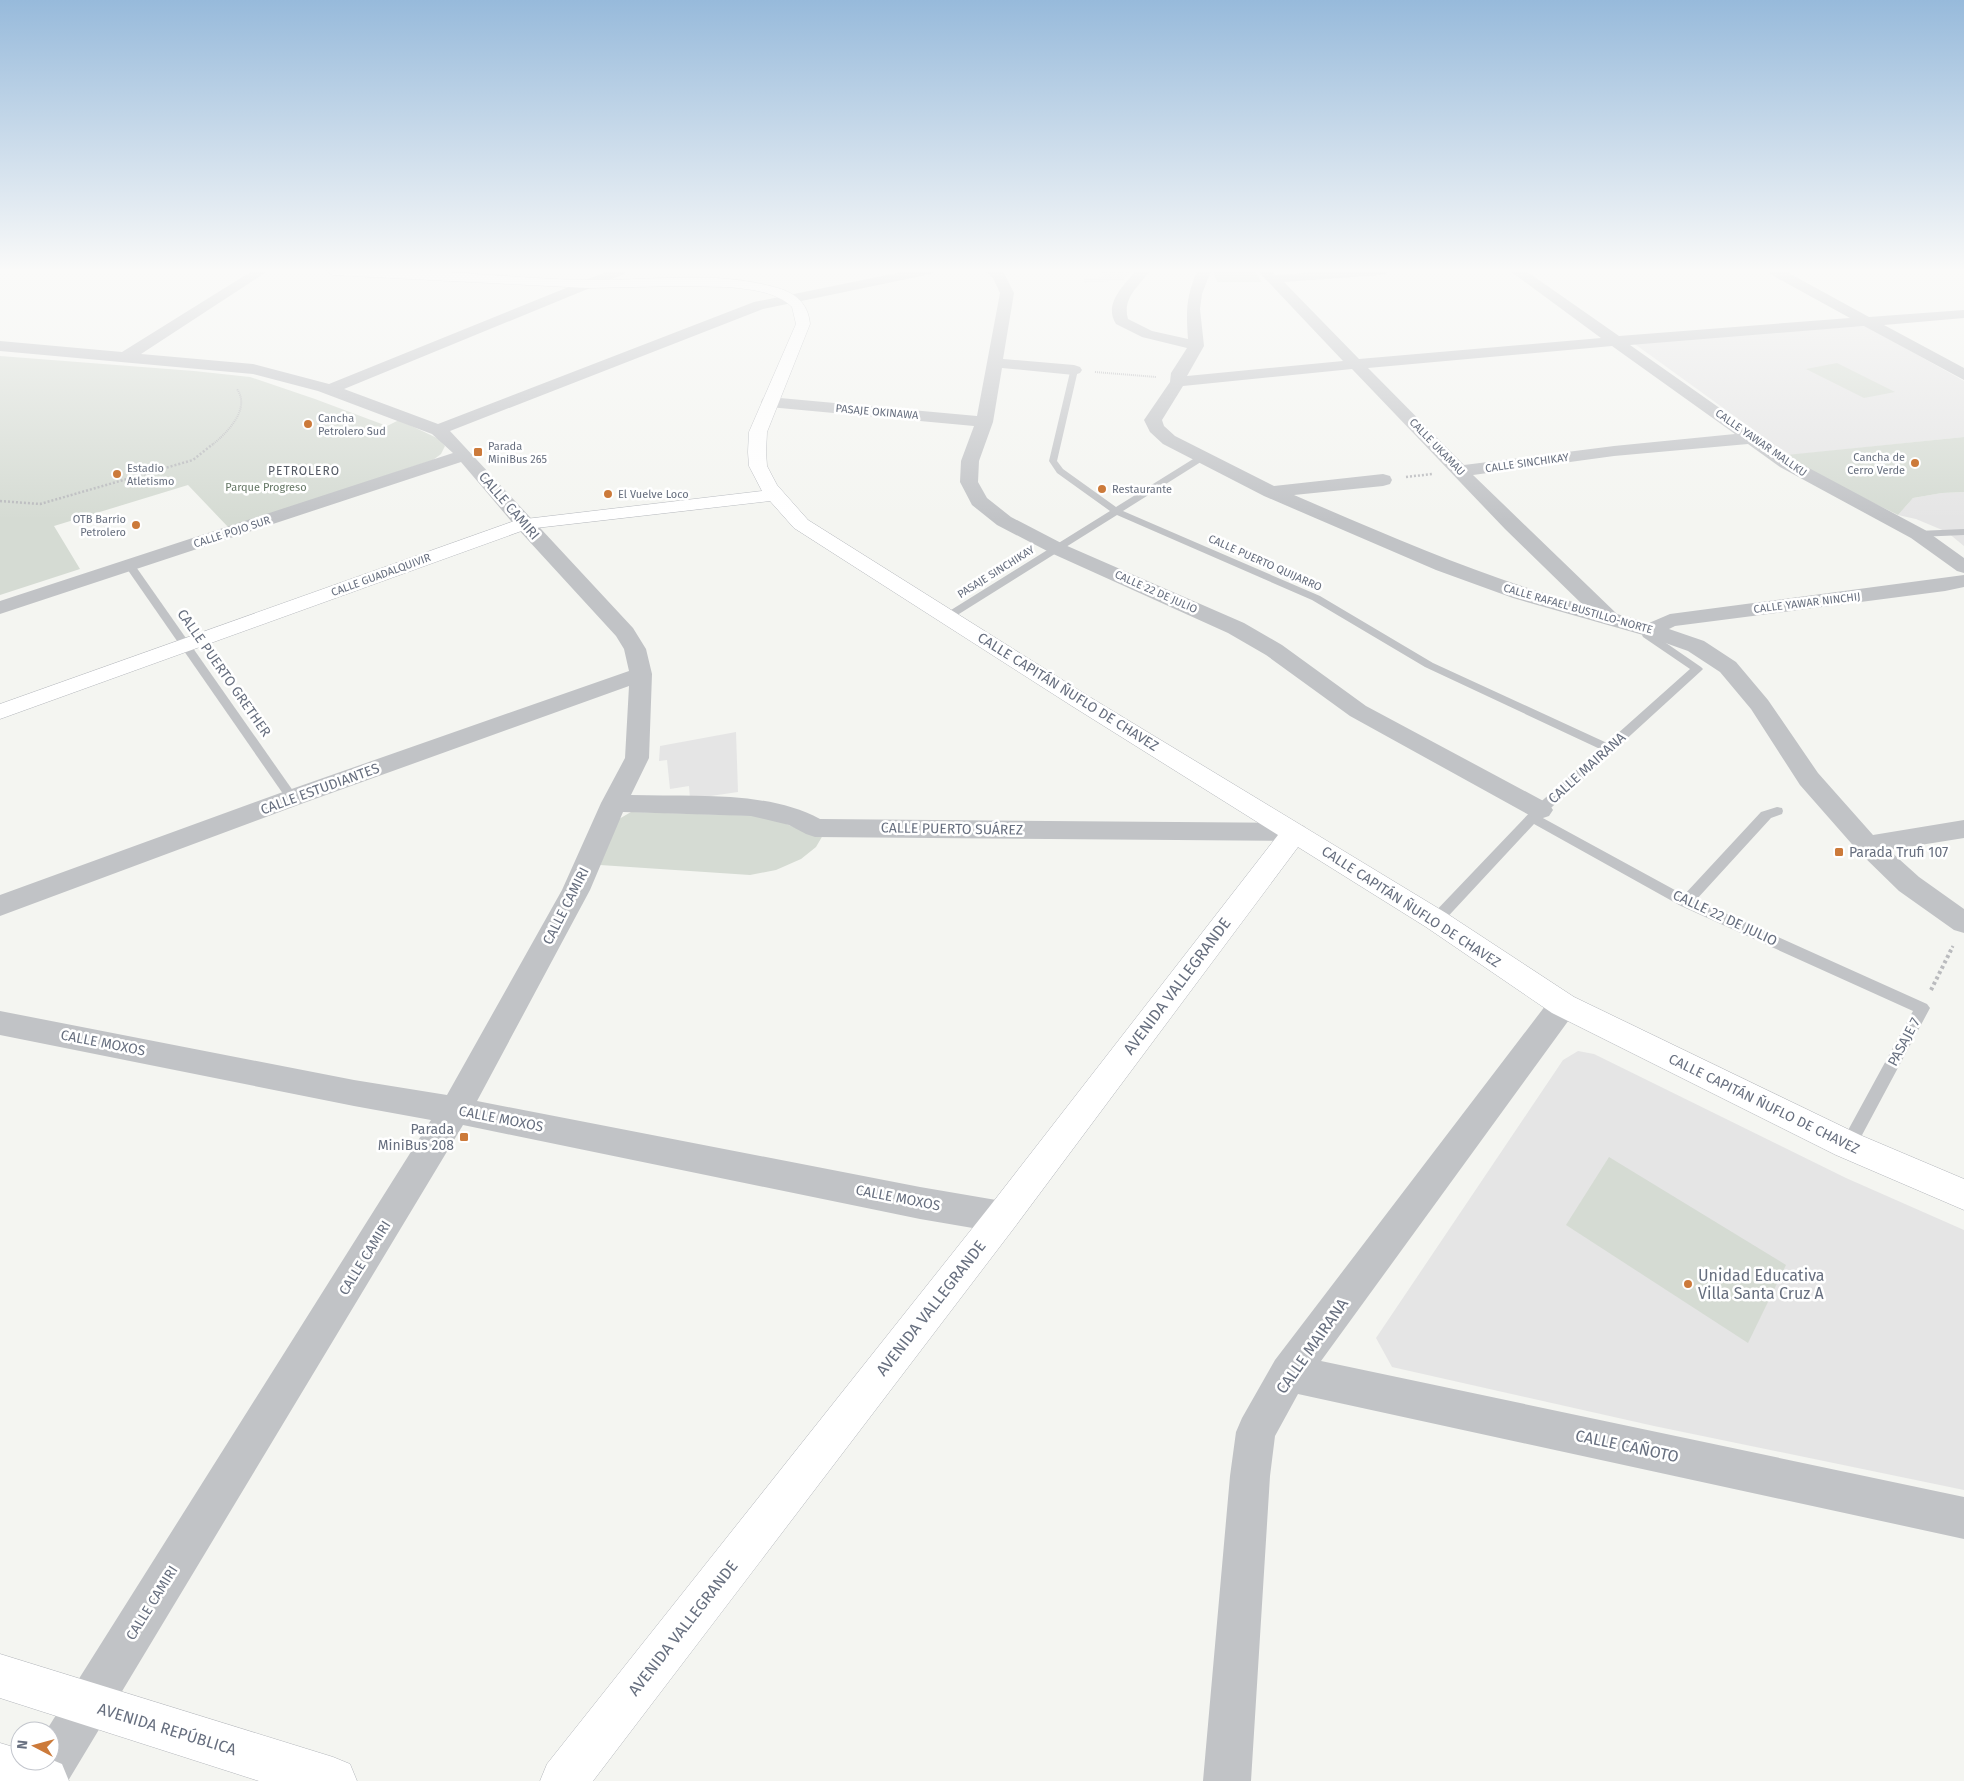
<svg xmlns="http://www.w3.org/2000/svg" width="1964" height="1781" font-family="'Fira Sans',sans-serif">
  <style>
    .built { fill: #e5e5e5 }
    .green { fill: #d5dbd3 }
    .lines { fill: none; stroke-linecap: round; stroke-linejoin: round }
    .secondary-casing { stroke: #b3b6bb; stroke-width: 1 }
    .path-far3 { stroke: #babbbe; stroke-width: 2; stroke-dasharray: 1 1; stroke-linecap: butt }
    .path-far2 { stroke: #babbbe; stroke-width: 2.5; stroke-dasharray: 2 2; stroke-linecap: butt }
    .path-far1 { stroke: #babbbe; stroke-width: 3; stroke-dasharray: 2.5 2.5; stroke-linecap: butt }
    .path { stroke: #babbbe; stroke-width: 4; stroke-dasharray: 3 3; stroke-linecap: butt }
    .lane { fill: #c1c3c6; fill-rule: evenodd }
    .street { fill: #c1c3c6; fill-rule: evenodd }
    .secondary { fill: #fff; fill-rule: evenodd }
    .poi-dot { fill: #cc7a3a; stroke: #fff; stroke-width: 2 }
    .labels { text-anchor: middle; dominant-baseline: central; stroke-width: 5; stroke-linejoin: round; paint-order: stroke }
    .far-street-label { font-size: 11px; fill: #676f7f; stroke: #fff }
    .far-poi-label { font-size: 11px; fill: #676f7f; stroke: #fff; text-anchor: start }
    .far-park-label { font-size: 11px; fill: #657765; stroke: #fff }
    .far-neighbourhood-label { font-size: 12px; letter-spacing: 1px; fill: #545a65; stroke: #fff }
    .street-label { font-size: 14px; fill: #676f7f; stroke: #fff }
    .poi-label { font-size: 14px; fill: #676f7f; stroke: #fff; text-anchor: start }
    .near-street-label { font-size: 16px; fill: #676f7f; stroke: #fff }
    .near-poi-label { font-size: 16px; fill: #676f7f; stroke: #fff; text-anchor: start }
  </style>
  <rect width="100%" height="100%" fill="#f4f5f1"/>
  <g class="built">
    <polygon points="1099,271 1131,271 1123,280 1084,283 1084,279 1104,277 1103,274 1099,274"/>
    <polygon points="1866,326 1964,381 1964,437 1791,455 1773,444 1632,342"/>
    <polygon points="1964,492 1964,546 1947,532 1916,519 1898,515 1913,498 1942,493"/>
    <polygon points="736,732 738,792 690,799 689,786 670,789 667,760 659,761 660,746"/>
    <polygon points="1578,1051 1594,1054 1846,1178 1964,1230 1964,1490 1654,1426 1392,1367 1376,1338 1563,1060"/>
  </g>
  <g class="green">
    <polygon points="1213,271 1254,271 1262,282 1217,282"/>
    <polygon points="0,356 194,371 250,377 315,399 387,426 399,420 439,439 445,446 441,454 433,460 229,528 188,485 54,526 80,569 0,595"/>
    <polygon points="1837,363 1895,392 1864,398 1806,369"/>
    <polygon points="1964,437 1964,492 1942,493 1913,498 1898,515 1823,478 1786,455"/>
    <polygon points="631,812 767,816 813,835 823,835 816,847 801,859 776,870 750,875 600,865 619,819"/>
    <polygon points="1609,1157 1786,1265 1748,1343 1566,1225"/>
  </g>
  <g class="lines">
    <defs>
      <g id="secondary">
        <path d="M326 271C411 264 502 279 588 280 650 281 713 270 774 287 794 292 808 302 810 324L767 432 766 452 767 466 777 485 808 520 1088 696 1446 913 1574 997 1860 1135 1964 1179V1210L1836 1155 1552 1013 1426 927 1298 847 1014 1228 593 1781H540L547 1764 990 1206 1278 835 1072 706 794 528 770 501 527 529 0 719V704L517 520 762 491 749 466 748 452 749 432 796 324 792 307C776 291 748 289 727 287L680 286 588 288 333 275Z"/>
        <polygon points="0,1654 333,1757 350,1764 357,1781 259,1781 0,1698"/>
        <polygon points="0,1743 20,1749 20,1761 50,1761 50,1759 62,1764 69,1781 0,1781"/>
      </g>
    </defs>
    <use href="#secondary" class="secondary-casing"/>
    <g class="path-far3">
      <polyline points="1095,372 1156,377"/>
      <path d="M212 445C227 433 251 409 237 389"/>
    </g>
    <g class="path-far2">
      <polyline points="1406,477 1432,474"/>
      <polyline points="0,501 40,504 193,460 213,444"/>
    </g>
    <polyline class="path-far1" points="1950,952 1953,946"/>
    <polyline class="path" points="1931,990 1951,950"/>
    <g class="lane">
      <polygon points="1071,368 1078,370 1057,461 1063,469 1116,507 1198,456 1204,456 1204,460 1123,511 1320,596 1433,663 1607,743 1690,669 1643,637 1642,635 1647,628 1655,628 1656,630 1653,634 1701,667 1703,669 1701,671 1541,817 1684,895 1761,812 1777,807 1782,808 1783,811 1782,814 1771,818 1696,900 1927,1004 1930,1008 1854,1150 1848,1152 1842,1150 1840,1145 1913,1011 1681,906 1534,824 1441,924 1436,925 1431,924 1429,920 1431,916 1535,807 1600,749 1425,667 1312,600 1117,515 951,619 943,619 942,617 943,615 1110,511 1057,473 1049,461"/>
      <polygon points="1964,529 1964,535 1918,537 1913,534 1918,531"/>
      <polygon points="130,563 134,564 296,795 298,798 296,801 288,801 125,566"/>
    </g>
    <g class="street">
      <path d="M252 271H268L141 354 253 364 329 384 608 271H626L624 274 344 389 438 424 754 302 907 271H933L931 274 926 275 763 309 450 431 633 628 646 649 652 674 649 758 631 795C691 797 766 790 820 819L1295 823 1304 826 1308 832 1304 838 1295 841 815 837 806 834 789 825 751 816 623 812 590 890 477 1101 920 1187 1002 1201 1014 1206 1019 1217 1014 1228 1002 1233 920 1219 463 1125 68 1781H19L27 1761H50V1731H46L431 1120 354 1106 0 1035V1011L354 1080 447 1095 562 890 601 803 625 758 629 686 301 804 0 916V895L283 792 629 671 624 649 616 636 517 528 461 462 0 614V601L453 453 432 434 318 391 253 374 0 351V341L122 352Z"/>
      <polygon points="985,271 1001,271 1004,273 1014,293 1003,359 1074,365 1080,367 1082,370 1080,373 1074,375 1002,368 993,422 979,461 978,482 987,498 1011,517 1065,545 1244,623 1282,645 1366,706 1549,804 1553,810 1549,816 1540,819 1531,816 1350,716 1266,655 1228,633 1051,553 997,525 972,505 960,482 961,461 974,426 769,407 763,406 761,402 763,398 769,397 977,416 1000,293 993,278"/>
      <path d="M1136 271H1150C1139 286 1122 298 1128 319L1152 331 1188 339C1186 310 1186 298 1197 271H1211L1202 294 1200 309 1204 346 1187 376 1343 361 1258 271H1272L1276 275 1329 271H1388L1386 274 1381 275 1284 282 1359 359 1601 338 1510 271H1526L1619 336 1850 318 1770 274 1768 271H1785L1869 317 1964 310V318L1884 325 1964 368V380L1864 326 1630 345 1792 459 1925 530 1964 558V573L1957 571 1911 538 1780 467 1748 444 1614 456 1473 475 1617 614 1649 623 1670 614 1964 575V587L1945 591 1675 626 1669 629 1704 641 1736 662 1768 700 1818 773 1873 835 1964 820V838L1889 850 1919 877 1964 909V933L1954 930 1899 891 1858 851 1800 785 1751 709 1720 672 1688 651 1643 635 1513 598 1436 570 1264 496 1163 444 1150 432 1144 420 1170 382 1171 373 1187 348 1142 337 1116 324C1103 304 1124 285 1136 271ZM1612 346 1735 434 1614 446 1464 465 1368 368ZM1352 369 1505 529 1583 605C1483 577 1389 536 1294 495L1383 486 1390 484 1392 480 1390 476 1383 474 1274 486 1175 436 1164 426 1162 420 1183 386Z"/>
      <polygon points="1563,993 1574,997 1578,1005 1574,1013 1321,1361 1964,1497 1964,1539 1298,1394 1275,1436 1270,1476 1251,1781 1203,1781 1230,1476 1236,1432 1242,1418 1275,1360 1552,997"/>
    </g>
    <use href="#secondary" class="secondary"/>
  </g>
  <linearGradient id="sky" x2="0" y2="1"><stop stop-color="#97badb"/><stop offset="0.52" stop-color="#fafaf9"/><stop offset="1" stop-color="#fafaf9" stop-opacity="0"/></linearGradient>
  <rect width="1964" height="520" fill="url(#sky)"/>
  <g class="poi-dot">
    <circle cx="308" cy="424" r="5"/>
    <rect x="473" y="447" width="10" height="10" rx="2.5"/>
    <circle cx="1915" cy="463" r="5"/>
    <circle cx="117" cy="474" r="5"/>
    <circle cx="1102" cy="489" r="5"/>
    <circle cx="608" cy="494" r="5"/>
    <circle cx="136" cy="525" r="5"/>
    <rect x="1834" y="847" width="10" height="10" rx="2.5"/>
    <rect x="459" y="1132" width="10" height="10" rx="2.5"/>
    <circle cx="1688" cy="1284" r="5"/>
  </g>
  <g class="labels">
    <g class="far-street-label">
      <text transform="translate(877 412) rotate(5)">PASAJE OKINAWA</text>
      <text transform="translate(1761 443) rotate(35)">CALLE YAWAR MALLKU</text>
      <text transform="translate(1437 447) rotate(46)">CALLE UKAMAU</text>
      <text transform="translate(1527 463) rotate(-8)">CALLE SINCHIKAY</text>
      <text transform="translate(232 532) rotate(-18)">CALLE POJO SUR</text>
      <text transform="translate(1265 563) rotate(24)">CALLE PUERTO QUIJARRO</text>
      <text transform="translate(996 572) rotate(-32)">PASAJE SINCHIKAY</text>
      <text transform="translate(381 575) rotate(-20)">CALLE GUADALQUIVIR</text>
      <text transform="translate(1156 592) rotate(24)">CALLE 22 DE JULIO</text>
      <text transform="translate(1807 603) rotate(-7)">CALLE YAWAR NINCHIJ</text>
      <text transform="translate(1578 609) rotate(16)">CALLE RAFAEL BUSTILLO-NORTE</text>
    </g>
    <g class="far-poi-label">
      <text x="318" y="418">Cancha<tspan x="318" dy="13">Petrolero Sud</tspan></text>
      <text x="488" y="446">Parada<tspan x="488" dy="13">MiniBus 265</tspan></text>
      <text x="1905" y="457" text-anchor="end">Cancha de<tspan x="1905" dy="13">Cerro Verde</tspan></text>
      <text x="127" y="468">Estadio<tspan x="127" dy="13">Atletismo</tspan></text>
      <text x="1112" y="489">Restaurante</text>
      <text x="618" y="494">El Vuelve Loco</text>
      <text x="126" y="519" text-anchor="end">OTB Barrio<tspan x="126" dy="13">Petrolero</tspan></text>
    </g>
    <g class="far-park-label">
      <text x="266" y="487">Parque Progreso</text>
    </g>
    <g class="far-neighbourhood-label">
      <text x="304" y="471">PETROLERO</text>
    </g>
    <g class="street-label">
      <text transform="translate(509 506) rotate(49)">CALLE CAMIRI</text>
      <text transform="translate(224 673) rotate(55)">CALLE PUERTO GRETHER</text>
      <text transform="translate(1068 692) rotate(32)">CALLE CAPITÁN ÑUFLO DE CHAVEZ</text>
      <text transform="translate(1587 768) rotate(-42)">CALLE MAIRANA</text>
      <text transform="translate(320 789) rotate(-20)">CALLE ESTUDIANTES</text>
      <text transform="translate(952 829) rotate(1)">CALLE PUERTO SUÁREZ</text>
      <text transform="translate(566 906) rotate(-63)">CALLE CAMIRI</text>
      <text transform="translate(1411 907) rotate(33)">CALLE CAPITÁN ÑUFLO DE CHAVEZ</text>
      <text transform="translate(1725 918) rotate(25)">CALLE 22 DE JULIO</text>
      <text transform="translate(1904 1042) rotate(-62)">PASAJE 7</text>
      <text transform="translate(103 1043) rotate(11)">CALLE MOXOS</text>
      <text transform="translate(1764 1104) rotate(26)">CALLE CAPITÁN ÑUFLO DE CHAVEZ</text>
      <text transform="translate(501 1119) rotate(11)">CALLE MOXOS</text>
      <text transform="translate(898 1198) rotate(11)">CALLE MOXOS</text>
      <text transform="translate(365 1258) rotate(-58)">CALLE CAMIRI</text>
      <text transform="translate(152 1603) rotate(-58)">CALLE CAMIRI</text>
    </g>
    <g class="poi-label">
      <text x="1849" y="852">Parada Trufi 107</text>
      <text x="454" y="1129" text-anchor="end">Parada<tspan x="454" dy="16">MiniBus 208</tspan></text>
    </g>
    <g class="near-street-label">
      <text transform="translate(1177 986) rotate(-53)">AVENIDA VALLEGRANDE</text>
      <text transform="translate(931 1308) rotate(-52)">AVENIDA VALLEGRANDE</text>
      <text transform="translate(1312 1346) rotate(-55)">CALLE MAIRANA</text>
      <text transform="translate(1627 1446) rotate(12)">CALLE CAÑOTO</text>
      <text transform="translate(683 1628) rotate(-52)">AVENIDA VALLEGRANDE</text>
      <text transform="translate(167 1729) rotate(17)">AVENIDA REPÚBLICA</text>
    </g>
    <g class="near-poi-label">
      <text x="1698" y="1275">Unidad Educativa<tspan x="1698" dy="18">Villa Santa Cruz A</tspan></text>
    </g>
  </g>
  <g transform="translate(35 1746) rotate(276)"><circle r="24" fill="#ffffff" stroke="#c2c5cc"/>
  <path d="M0-4L9 19L0 12L-9 19Z" fill="#cc7a3a"/>
  <text y="-8" font-size="14" font-weight="bold" text-anchor="middle" fill="#676f7f">N</text>
  </g>
</svg>
